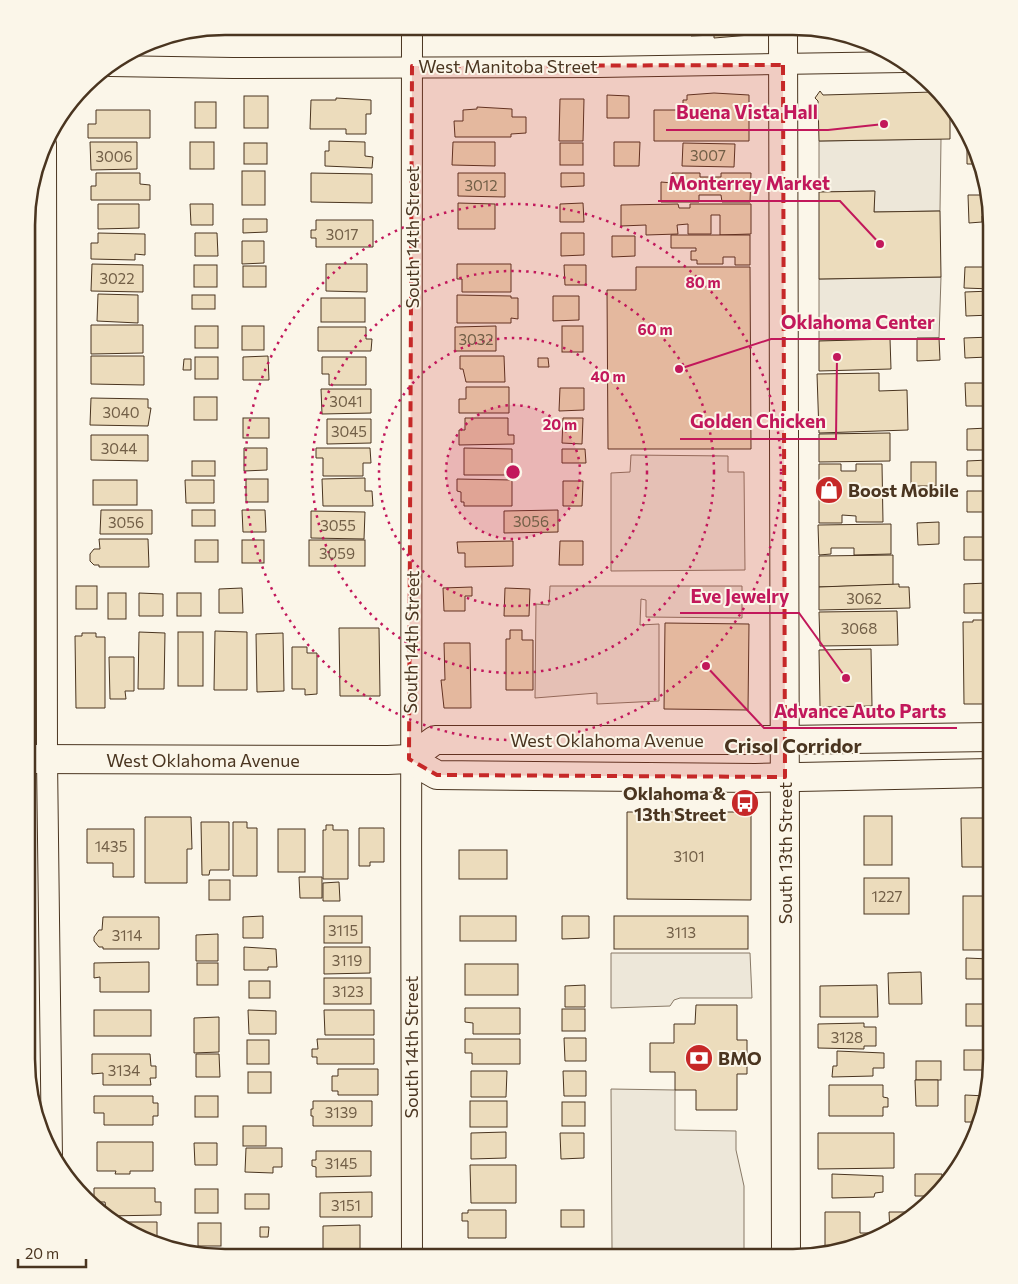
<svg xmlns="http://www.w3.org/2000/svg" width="1018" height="1284" font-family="Commissioner,sans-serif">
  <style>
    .parking { fill: #ede7d9; stroke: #887966 }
    .building { fill: #ecdcbc; stroke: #4a3520 }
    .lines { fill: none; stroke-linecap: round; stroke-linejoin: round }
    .street-casing { stroke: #4a3520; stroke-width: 22 }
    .secondary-casing { stroke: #4a3520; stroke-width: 30 }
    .street { stroke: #fbf6e9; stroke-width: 20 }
    .secondary { stroke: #fbf6e9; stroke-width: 28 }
    .marked { fill: #c62828; fill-opacity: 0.2; stroke: #c62828; stroke-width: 4; stroke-dasharray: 10 6; stroke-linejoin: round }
    .ring { fill: none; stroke: #c2185b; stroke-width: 2.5; stroke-dasharray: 2.5 5 }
    .labels { text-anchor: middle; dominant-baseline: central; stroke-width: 4; stroke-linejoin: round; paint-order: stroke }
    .number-label { font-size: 15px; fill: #725f47 }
    .street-label { font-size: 18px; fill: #4a3520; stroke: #fbf6e9 }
    .poi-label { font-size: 18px; font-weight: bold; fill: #4a3520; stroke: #fbf6e9; text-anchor: start }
    .quarter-label { font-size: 20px; font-weight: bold; fill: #4a3520; stroke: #fbf6e9 }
    .rim { fill: none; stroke: #4a3520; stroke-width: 2.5 }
    .centre { fill: #c2185b; stroke: #fbf6e9; stroke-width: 2.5 }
    .ring-label { font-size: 15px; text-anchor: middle; font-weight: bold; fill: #c2185b; stroke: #fbf6e9; stroke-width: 4; stroke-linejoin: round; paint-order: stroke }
    .leader { fill: none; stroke: #c2185b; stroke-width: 2 }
    .callout-dot { fill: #c2185b; stroke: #fbf6e9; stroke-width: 2 }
    .callout-label { font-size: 19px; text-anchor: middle; font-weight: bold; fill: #c2185b; stroke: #fbf6e9; stroke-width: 4; stroke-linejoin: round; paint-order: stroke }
  </style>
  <rect width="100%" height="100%" fill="#fbf6e9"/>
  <g class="parking">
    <polygon points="941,139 940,211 874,212 874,191 819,192 819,141"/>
    <polygon points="941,277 939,338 819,341 819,279"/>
    <polygon points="631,455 728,456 728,472 744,472 745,570 611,571 611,473 630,472"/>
    <polygon points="550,586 742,586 742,618 646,617 646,600 641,599 640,625 659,624 659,701 597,704 597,693 535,698 536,604 549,605"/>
    <polygon points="611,953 750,953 752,998 680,998 674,1000 670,1006 611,1008"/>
    <polygon points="611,1089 675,1090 675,1130 736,1131 736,1150 744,1186 744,1250 612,1249"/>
  </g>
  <g class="building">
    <polygon points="218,27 218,31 195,31"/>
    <rect x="461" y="27" width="49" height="5"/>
    <rect x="561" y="27" width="23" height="3"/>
    <rect x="612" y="27" width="25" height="7"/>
    <polygon points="691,28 750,28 750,35 714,38 714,35 691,36"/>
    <polygon points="820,28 835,34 820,34"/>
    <polygon points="820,91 823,95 934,92 950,109 950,139 819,141 818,101 815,98"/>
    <polygon points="714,93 749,95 749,141 654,141 654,110 683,110 683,100 687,100 687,95"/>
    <polygon points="607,95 629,96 629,118 607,118"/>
    <rect x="244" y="96" width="24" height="32"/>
    <polygon points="336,98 371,100 371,114 366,114 366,134 346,134 346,129 310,129 311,100 336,100"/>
    <polygon points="560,99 584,99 583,141 559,141"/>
    <rect x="195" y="102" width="21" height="26"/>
    <polygon points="477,107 512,109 512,117 526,117 526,133 511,134 511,137 455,137 454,121 463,121 463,110 477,109"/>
    <polygon points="96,110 150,110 150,138 88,138 88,124 96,124"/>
    <polygon points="966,128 972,143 966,143"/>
    <polygon points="329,141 365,142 365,156 373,157 372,168 325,166 325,151 329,151"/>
    <polygon points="90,142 137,142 137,169 91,170"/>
    <rect x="190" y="142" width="24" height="27"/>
    <polygon points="453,142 495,142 495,166 452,165"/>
    <polygon points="614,142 640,142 639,166 614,166"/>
    <rect x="244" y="143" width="23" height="21"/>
    <rect x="560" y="143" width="23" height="22"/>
    <polygon points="683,143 735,144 734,167 682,166"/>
    <polygon points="973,144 981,164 967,164 967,145"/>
    <rect x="242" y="171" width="23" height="34"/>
    <polygon points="96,173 140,173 140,184 150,185 150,200 91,200 91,186 96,186"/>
    <polygon points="311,173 372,174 372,203 311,202"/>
    <polygon points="458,173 505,173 505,197 458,196"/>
    <polygon points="561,173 584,173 584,186 561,187"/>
    <polygon points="672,173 700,173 700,177 721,177 721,173 751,173 750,202 722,202 721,195 699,195 699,202 661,202 661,182 673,183"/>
    <polygon points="875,191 874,212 940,211 941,277 819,279 819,192"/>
    <polygon points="968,195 988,195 991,215 982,216 982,222 969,223"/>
    <polygon points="458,203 495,204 495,229 458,229"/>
    <polygon points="583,203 584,222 560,222 560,204"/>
    <polygon points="98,204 139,204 139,228 98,229"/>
    <polygon points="190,204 213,204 213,225 191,225"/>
    <polygon points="678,204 679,208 690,208 690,204 751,204 751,234 720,235 720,215 711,215 711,234 688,234 688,224 677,225 678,234 646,235 646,225 621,226 621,205"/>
    <polygon points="243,219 267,219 267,232 243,233"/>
    <polygon points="316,220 373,220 373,247 316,247 316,238 311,238 311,230 316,230"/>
    <polygon points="98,233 145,234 145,255 135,254 135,260 91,259 91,243 98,243"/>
    <polygon points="195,233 217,233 218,256 195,256"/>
    <polygon points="561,233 584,233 584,255 561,256"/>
    <polygon points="671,235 750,235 750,265 735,265 735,257 723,257 723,264 697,264 697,260 691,260 691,251 696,251 696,248 671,248"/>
    <polygon points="612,236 635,236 635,256 612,257"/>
    <polygon points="242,241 264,241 264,263 242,264"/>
    <polygon points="92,264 143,265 143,292 91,291"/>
    <polygon points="326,264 367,264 367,292 326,291"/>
    <polygon points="457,264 511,264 511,292 462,292 462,279 457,279"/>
    <rect x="194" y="265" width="23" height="22"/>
    <polygon points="564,265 586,265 586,285 565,285"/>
    <rect x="243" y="266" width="23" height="21"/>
    <polygon points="636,267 750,267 751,449 608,449 607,290 636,290"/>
    <polygon points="965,267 992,267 992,289 964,288"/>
    <polygon points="992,291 992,315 966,316 965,292"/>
    <polygon points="98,294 138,295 138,323 97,321"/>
    <rect x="192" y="295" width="23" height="14"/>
    <polygon points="457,295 511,296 511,298 518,298 518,319 511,318 511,323 457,323"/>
    <polygon points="553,296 579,296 579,320 553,321"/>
    <rect x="321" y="298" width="44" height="24"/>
    <polygon points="91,325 143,325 143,353 91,354"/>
    <rect x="195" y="326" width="23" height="22"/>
    <rect x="242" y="326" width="22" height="24"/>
    <polygon points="496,326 496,351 455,351 455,327"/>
    <rect x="562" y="326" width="21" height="26"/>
    <polygon points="318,327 366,327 366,339 372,339 371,351 318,351"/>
    <polygon points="992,337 992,345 988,345 988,357 965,358 964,338"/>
    <polygon points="917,338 939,338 940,360 917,361"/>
    <polygon points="890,339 891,369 819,371 819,341"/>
    <polygon points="91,356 144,356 144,385 91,384"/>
    <polygon points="268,356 269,380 243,380 243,357"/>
    <polygon points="460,356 504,356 505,382 466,382 463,369 460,369"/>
    <rect x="195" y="357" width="23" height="22"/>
    <polygon points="322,357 366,357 366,385 329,385 329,374 322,374"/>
    <polygon points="538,358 548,358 549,367 538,367"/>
    <polygon points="184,359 191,359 191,370 183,370"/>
    <polygon points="879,373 879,391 907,390 908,430 819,433 817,374"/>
    <polygon points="965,383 988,383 988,406 966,406"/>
    <polygon points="466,387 509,387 509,413 459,413 459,399 466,399"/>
    <polygon points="560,388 584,388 584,410 559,411"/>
    <polygon points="321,389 371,389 371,413 322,414"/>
    <rect x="194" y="397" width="23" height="23"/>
    <polygon points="91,398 148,399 148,408 151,408 148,426 90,425"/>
    <rect x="243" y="418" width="26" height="20"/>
    <polygon points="465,418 508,418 508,435 514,435 514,444 459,445 459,430 465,430"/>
    <polygon points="563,418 583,418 582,444 562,443"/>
    <polygon points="327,419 371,419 371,443 327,444"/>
    <polygon points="988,428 989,450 967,450 967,429"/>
    <polygon points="890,433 890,461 819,462 819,434"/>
    <polygon points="91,435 148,435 148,461 91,460"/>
    <polygon points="244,448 267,448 267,470 244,471"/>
    <polygon points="316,448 370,448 371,463 363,463 363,476 323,476 323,458 316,458"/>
    <polygon points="464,448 512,449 512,475 464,475"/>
    <polygon points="562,449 585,449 586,463 562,463"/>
    <polygon points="988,460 988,476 967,476 967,461"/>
    <rect x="192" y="461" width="23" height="15"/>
    <rect x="911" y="462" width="25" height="24"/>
    <polygon points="819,464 841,464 841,471 856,471 856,464 882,464 883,522 856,522 856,516 842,515 842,523 819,523"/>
    <polygon points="365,478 365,491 372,491 373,506 323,506 322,479"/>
    <rect x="246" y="479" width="22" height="23"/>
    <polygon points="457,479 512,480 512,506 464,506 464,502 461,502 461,492 457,491"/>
    <rect x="93" y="480" width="44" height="25"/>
    <polygon points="185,480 214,480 214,503 186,503"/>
    <polygon points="563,481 583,481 582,506 563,506"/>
    <polygon points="967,491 988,491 988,494 992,494 992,509 989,509 989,512 967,512"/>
    <polygon points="101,510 152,510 152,534 100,534"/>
    <rect x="192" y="510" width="23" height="16"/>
    <polygon points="242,510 265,510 266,532 243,532"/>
    <polygon points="558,510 558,532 504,533 504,511"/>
    <polygon points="311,511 365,512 364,539 311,538"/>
    <polygon points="939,522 939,544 918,545 917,523"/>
    <polygon points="891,524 891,554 854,555 854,548 831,548 831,554 819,555 818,525"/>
    <polygon points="964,537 986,537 987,560 964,560"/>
    <polygon points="99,539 148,539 149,567 99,567 99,565 94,565 90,561 90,554 94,549 100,549"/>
    <rect x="195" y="540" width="23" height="22"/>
    <rect x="242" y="540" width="22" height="23"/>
    <rect x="309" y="540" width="56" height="26"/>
    <polygon points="513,541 513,566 465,567 465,553 458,553 457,542"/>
    <polygon points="560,541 583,541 583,565 559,565"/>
    <polygon points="893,555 893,585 819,587 819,556"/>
    <polygon points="987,583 988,613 964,613 964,584"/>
    <polygon points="899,584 899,587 909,587 910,608 819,610 819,587"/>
    <rect x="76" y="586" width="21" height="23"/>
    <polygon points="472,587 472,596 465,596 465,611 444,611 443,588"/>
    <polygon points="242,588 243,613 219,613 219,589"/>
    <polygon points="505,588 530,589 529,616 504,616"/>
    <rect x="108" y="593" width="18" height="26"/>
    <polygon points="139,593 163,594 163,616 139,616"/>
    <rect x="177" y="593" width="24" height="23"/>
    <polygon points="897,611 898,645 820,646 819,612"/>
    <polygon points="973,620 984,620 984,624 992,624 991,704 964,704 963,622 973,622"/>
    <polygon points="665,623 749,624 748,710 664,709"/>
    <polygon points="339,628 379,628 380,696 340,696"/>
    <polygon points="510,630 522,630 522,640 533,640 533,690 506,690 506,639 510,639"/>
    <polygon points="215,631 247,632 247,690 214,690"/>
    <polygon points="139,632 165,633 164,689 138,689"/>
    <rect x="178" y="632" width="25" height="54"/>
    <polygon points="82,633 96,633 96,637 105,637 105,708 76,708 75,636 82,636"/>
    <polygon points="283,633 284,691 257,692 256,634"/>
    <polygon points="444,643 470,643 471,708 444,708 441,680 445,680"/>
    <polygon points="292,647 307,647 307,653 317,653 317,694 305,695 305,689 292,689"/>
    <polygon points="871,649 872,706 820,707 819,650"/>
    <polygon points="109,657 134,657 134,691 125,691 126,699 110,699"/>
    <polygon points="627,812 751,812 751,900 627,899"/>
    <rect x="864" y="816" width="28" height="49"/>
    <polygon points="145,817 191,817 192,849 187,849 187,883 145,883"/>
    <polygon points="961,818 986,818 986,867 962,867"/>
    <polygon points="201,822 229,822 229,870 210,870 209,875 202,875"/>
    <polygon points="233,822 247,822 247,828 257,828 257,876 233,876"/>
    <rect x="990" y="823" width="1" height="43"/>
    <polygon points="326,825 333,825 333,830 348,830 348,879 323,879 323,830 326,830"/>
    <polygon points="359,828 384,828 384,862 370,862 370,866 359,866"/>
    <polygon points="87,829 134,829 134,877 113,877 113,863 87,863"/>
    <rect x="278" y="829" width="27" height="43"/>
    <rect x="459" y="850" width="48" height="29"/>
    <polygon points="299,877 322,877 322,898 300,898"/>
    <rect x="864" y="878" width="45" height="36"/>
    <rect x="209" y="880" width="21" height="20"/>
    <polygon points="339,882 340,901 323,901 323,883"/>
    <rect x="963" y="896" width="27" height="54"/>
    <polygon points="263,916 263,938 243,938 243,917"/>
    <rect x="324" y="916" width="38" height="27"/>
    <rect x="460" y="916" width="56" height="25"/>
    <polygon points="562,916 589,916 589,938 562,939"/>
    <rect x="614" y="916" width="134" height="33"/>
    <polygon points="103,917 159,917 159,949 103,949 103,947 99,947 94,941 94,937 99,930 102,930"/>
    <polygon points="218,934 218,961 196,961 196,935"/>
    <polygon points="244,947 276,949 277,967 268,967 268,970 244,970"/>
    <polygon points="324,947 370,947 370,973 324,974"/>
    <polygon points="966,958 990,959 990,979 966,979"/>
    <polygon points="149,962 149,992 100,992 100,977 94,978 94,963"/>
    <rect x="197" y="963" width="21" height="22"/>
    <rect x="465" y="964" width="53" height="31"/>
    <polygon points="921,972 922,1004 889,1004 888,973"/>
    <rect x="324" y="978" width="47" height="26"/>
    <rect x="249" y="981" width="21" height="17"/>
    <polygon points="585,985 585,1007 565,1007 565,986"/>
    <polygon points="877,985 878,1017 820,1017 820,986"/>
    <rect x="966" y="1004" width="24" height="22"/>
    <polygon points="696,1005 737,1005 737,1040 747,1040 747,1074 737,1074 737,1110 696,1110 696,1090 675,1090 675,1072 650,1072 650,1043 674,1043 674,1024 695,1024"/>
    <polygon points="465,1008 520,1008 520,1034 473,1034 473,1023 465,1022"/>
    <rect x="562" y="1009" width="23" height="22"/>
    <rect x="94" y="1010" width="57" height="26"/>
    <polygon points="248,1010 276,1011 276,1034 249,1034"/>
    <polygon points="324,1010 374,1010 374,1035 325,1035"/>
    <polygon points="219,1017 219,1052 194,1053 194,1018"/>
    <polygon points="864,1023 864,1027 876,1027 876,1046 864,1046 864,1049 818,1048 818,1024"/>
    <polygon points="564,1038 586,1038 586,1061 565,1061"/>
    <polygon points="317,1039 374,1039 374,1064 317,1064 317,1057 312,1057 312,1049 318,1049"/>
    <polygon points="465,1039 520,1039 520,1064 472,1064 472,1053 465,1053"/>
    <rect x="247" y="1040" width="22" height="24"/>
    <rect x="964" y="1050" width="19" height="20"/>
    <polygon points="837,1051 884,1053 884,1068 873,1068 873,1076 832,1077 833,1066 837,1066"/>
    <polygon points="92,1054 150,1054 151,1066 156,1066 156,1078 150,1078 151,1085 103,1085 103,1073 92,1074"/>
    <polygon points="196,1054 219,1054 220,1077 196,1077"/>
    <rect x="916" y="1061" width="25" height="19"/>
    <polygon points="338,1069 378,1069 378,1095 338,1095 338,1091 332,1091 332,1076 338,1076"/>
    <polygon points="471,1071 507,1071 506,1097 471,1097"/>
    <polygon points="563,1071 586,1071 586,1096 564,1096"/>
    <rect x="248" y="1072" width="23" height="21"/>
    <polygon points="915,1080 938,1080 938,1106 916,1106"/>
    <polygon points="829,1085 883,1085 883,1097 888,1098 888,1107 883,1107 883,1116 829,1116"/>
    <polygon points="965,1095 987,1096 981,1122 965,1122"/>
    <polygon points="94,1096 153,1096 153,1103 158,1103 158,1116 153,1116 153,1125 104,1125 104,1113 94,1113"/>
    <rect x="195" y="1096" width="23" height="21"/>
    <polygon points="313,1101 372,1101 372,1126 313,1126 313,1116 311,1116 311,1109 313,1109"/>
    <rect x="470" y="1101" width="37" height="26"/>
    <rect x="562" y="1102" width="23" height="24"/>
    <rect x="243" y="1126" width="23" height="20"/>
    <polygon points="506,1132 506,1158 471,1159 471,1133"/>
    <polygon points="560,1133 584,1133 584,1158 561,1159"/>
    <polygon points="818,1133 894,1133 894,1168 818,1169"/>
    <polygon points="97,1142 153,1142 153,1171 130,1171 130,1174 115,1174 116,1171 97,1171"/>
    <polygon points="967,1142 972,1142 967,1152"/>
    <polygon points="194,1143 217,1143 217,1165 195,1165"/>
    <polygon points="246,1148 282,1148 282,1167 273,1167 273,1173 245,1172"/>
    <polygon points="316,1151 371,1151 371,1176 316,1177 316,1167 312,1166 312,1160 316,1160"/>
    <polygon points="470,1165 516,1165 516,1203 471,1203"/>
    <polygon points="832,1174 883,1176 883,1192 875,1193 874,1197 832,1198"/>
    <polygon points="915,1174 942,1174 942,1185 930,1196 915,1196"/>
    <polygon points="94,1188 155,1188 155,1202 161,1202 161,1215 107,1216 105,1202 94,1202"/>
    <rect x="195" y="1189" width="23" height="24"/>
    <polygon points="372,1192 372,1217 320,1217 320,1193"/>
    <rect x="245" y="1194" width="24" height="15"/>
    <polygon points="468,1210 506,1210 506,1238 468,1238 468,1221 462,1221 462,1213 468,1213"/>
    <rect x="561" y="1210" width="23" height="17"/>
    <polygon points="825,1212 860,1212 860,1233 886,1233 825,1252"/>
    <polygon points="889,1212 913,1212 890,1232"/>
    <polygon points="113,1222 157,1222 157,1245 115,1224"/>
    <rect x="198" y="1223" width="23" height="23"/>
    <polygon points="360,1225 360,1249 323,1249 323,1226"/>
    <polygon points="260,1227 269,1227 268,1237 260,1237"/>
  </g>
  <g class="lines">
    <defs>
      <g id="street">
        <path d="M412 27C412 437 410 847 412 1257"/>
        <polyline points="110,66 233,68 598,67 905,62"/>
        <polyline points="46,144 47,759 52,1158"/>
      </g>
      <g id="secondary">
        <polyline points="783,28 786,1257"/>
        <polyline points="27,759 388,760 409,759 435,740 784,740 991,737"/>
        <polyline points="409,759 437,775 755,778 991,773"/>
      </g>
    </defs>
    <use href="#street" class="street-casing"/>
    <use href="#secondary" class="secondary-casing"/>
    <use href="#street" class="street"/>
    <use href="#secondary" class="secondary"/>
  </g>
  <path class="marked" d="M783 65 785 777 437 775 409 759 412 66Z"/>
  <circle cx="513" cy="472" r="67" fill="#c2185b" fill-opacity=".12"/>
  <g class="ring">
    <circle cx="513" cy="472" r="67"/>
    <circle cx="513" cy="472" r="134"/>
    <circle cx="513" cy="472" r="201"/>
    <circle cx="513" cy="472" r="268"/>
  </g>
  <defs>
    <symbol id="shop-disc" viewBox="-11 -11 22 22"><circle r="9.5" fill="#c62828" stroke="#fbf6e9"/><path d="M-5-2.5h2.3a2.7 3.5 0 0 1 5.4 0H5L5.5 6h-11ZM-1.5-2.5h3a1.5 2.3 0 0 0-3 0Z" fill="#fff"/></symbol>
    <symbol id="bus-disc" viewBox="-11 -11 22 22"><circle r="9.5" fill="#c62828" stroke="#fbf6e9"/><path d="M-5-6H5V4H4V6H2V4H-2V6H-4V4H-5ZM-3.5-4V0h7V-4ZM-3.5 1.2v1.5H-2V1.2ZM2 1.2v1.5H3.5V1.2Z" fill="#fff"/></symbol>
    <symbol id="bank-disc" viewBox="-11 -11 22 22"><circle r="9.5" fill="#c62828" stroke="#fbf6e9"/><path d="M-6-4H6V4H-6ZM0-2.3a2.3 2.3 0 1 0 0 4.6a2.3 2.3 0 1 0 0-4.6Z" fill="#fff"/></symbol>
  </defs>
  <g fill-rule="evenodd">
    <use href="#shop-disc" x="813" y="474" width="32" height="32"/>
    <use href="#bus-disc" x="729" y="787" width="32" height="32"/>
    <use href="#bank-disc" x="683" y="1042" width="32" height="32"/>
  </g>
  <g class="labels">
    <g class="number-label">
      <text x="708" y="155">3007</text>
      <text x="114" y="156">3006</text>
      <text x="481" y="185">3012</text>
      <text x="342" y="234">3017</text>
      <text x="117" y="278">3022</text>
      <text x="476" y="339">3032</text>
      <text x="346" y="401">3041</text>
      <text x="121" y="412">3040</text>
      <text x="349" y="431">3045</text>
      <text x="119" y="448">3044</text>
      <text x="531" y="521">3056</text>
      <text x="126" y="522">3056</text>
      <text x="338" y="525">3055</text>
      <text x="337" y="553">3059</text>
      <text x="864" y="598">3062</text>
      <text x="859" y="628">3068</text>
      <text x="111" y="846">1435</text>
      <text x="689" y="856">3101</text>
      <text x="887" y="896">1227</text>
      <text x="343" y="930">3115</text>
      <text x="681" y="932">3113</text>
      <text x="127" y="935">3114</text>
      <text x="347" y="960">3119</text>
      <text x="348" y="991">3123</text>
      <text x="847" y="1037">3128</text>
      <text x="124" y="1070">3134</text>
      <text x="341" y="1112">3139</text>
      <text x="341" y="1163">3145</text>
      <text x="346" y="1205">3151</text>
    </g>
    <g class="street-label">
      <text x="508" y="66">West Manitoba Street</text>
      <text transform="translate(412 237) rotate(-90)">South 14th Street</text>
      <text transform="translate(411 642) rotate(-89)">South 14th Street</text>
      <text x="607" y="740">West Oklahoma Avenue</text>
      <text x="203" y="760">West Oklahoma Avenue</text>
      <text transform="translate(785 853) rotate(-90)">South 13th Street</text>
      <text transform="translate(411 1047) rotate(-90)">South 14th Street</text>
    </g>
    <g class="poi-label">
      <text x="848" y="490">Boost Mobile</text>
      <text x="726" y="793" text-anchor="end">Oklahoma &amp;<tspan x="726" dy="21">13th Street</tspan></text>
      <text x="718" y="1058">BMO</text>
    </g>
    <g class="quarter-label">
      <text x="793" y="745">Crisol Corridor</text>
    </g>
  </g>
  <path d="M0 0H1018V1284H0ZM225 35H793A190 190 0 0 1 983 225V1059A190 190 0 0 1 793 1249H225A190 190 0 0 1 35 1059V225A190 190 0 0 1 225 35Z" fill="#fbf6e9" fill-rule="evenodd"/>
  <path class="rim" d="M225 35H793A190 190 0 0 1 983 225V1059A190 190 0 0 1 793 1249H225A190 190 0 0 1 35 1059V225A190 190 0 0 1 225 35Z"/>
  <circle cx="513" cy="472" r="8" class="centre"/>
  <g class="ring-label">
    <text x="703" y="288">80 m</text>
    <text x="655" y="335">60 m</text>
    <text x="608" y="382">40 m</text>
    <text x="560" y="430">20 m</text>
  </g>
  <path class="leader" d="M884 124L828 130H666M880 244L840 201H658M679 369L771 339H945M837 357L836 439H680M846 678L799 613H680M706 666L764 728H957"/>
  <g class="callout-dot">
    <circle cx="884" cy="124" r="5"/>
    <circle cx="880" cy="244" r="5"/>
    <circle cx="679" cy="369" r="5"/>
    <circle cx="837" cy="357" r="5"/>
    <circle cx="846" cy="678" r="5"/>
    <circle cx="706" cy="666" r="5"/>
  </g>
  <g class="callout-label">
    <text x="747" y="119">Buena Vista Hall</text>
    <text x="749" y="190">Monterrey Market</text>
    <text x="858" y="329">Oklahoma Center</text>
    <text x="758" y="428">Golden Chicken</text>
    <text x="740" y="603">Eve Jewelry</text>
    <text x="860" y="718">Advance Auto Parts</text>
  </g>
  <path d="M18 1259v8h68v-8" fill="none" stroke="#4a3520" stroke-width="2.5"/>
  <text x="25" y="1259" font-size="15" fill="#4a3520" stroke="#fbf6e9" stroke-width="4" paint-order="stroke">20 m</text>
</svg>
